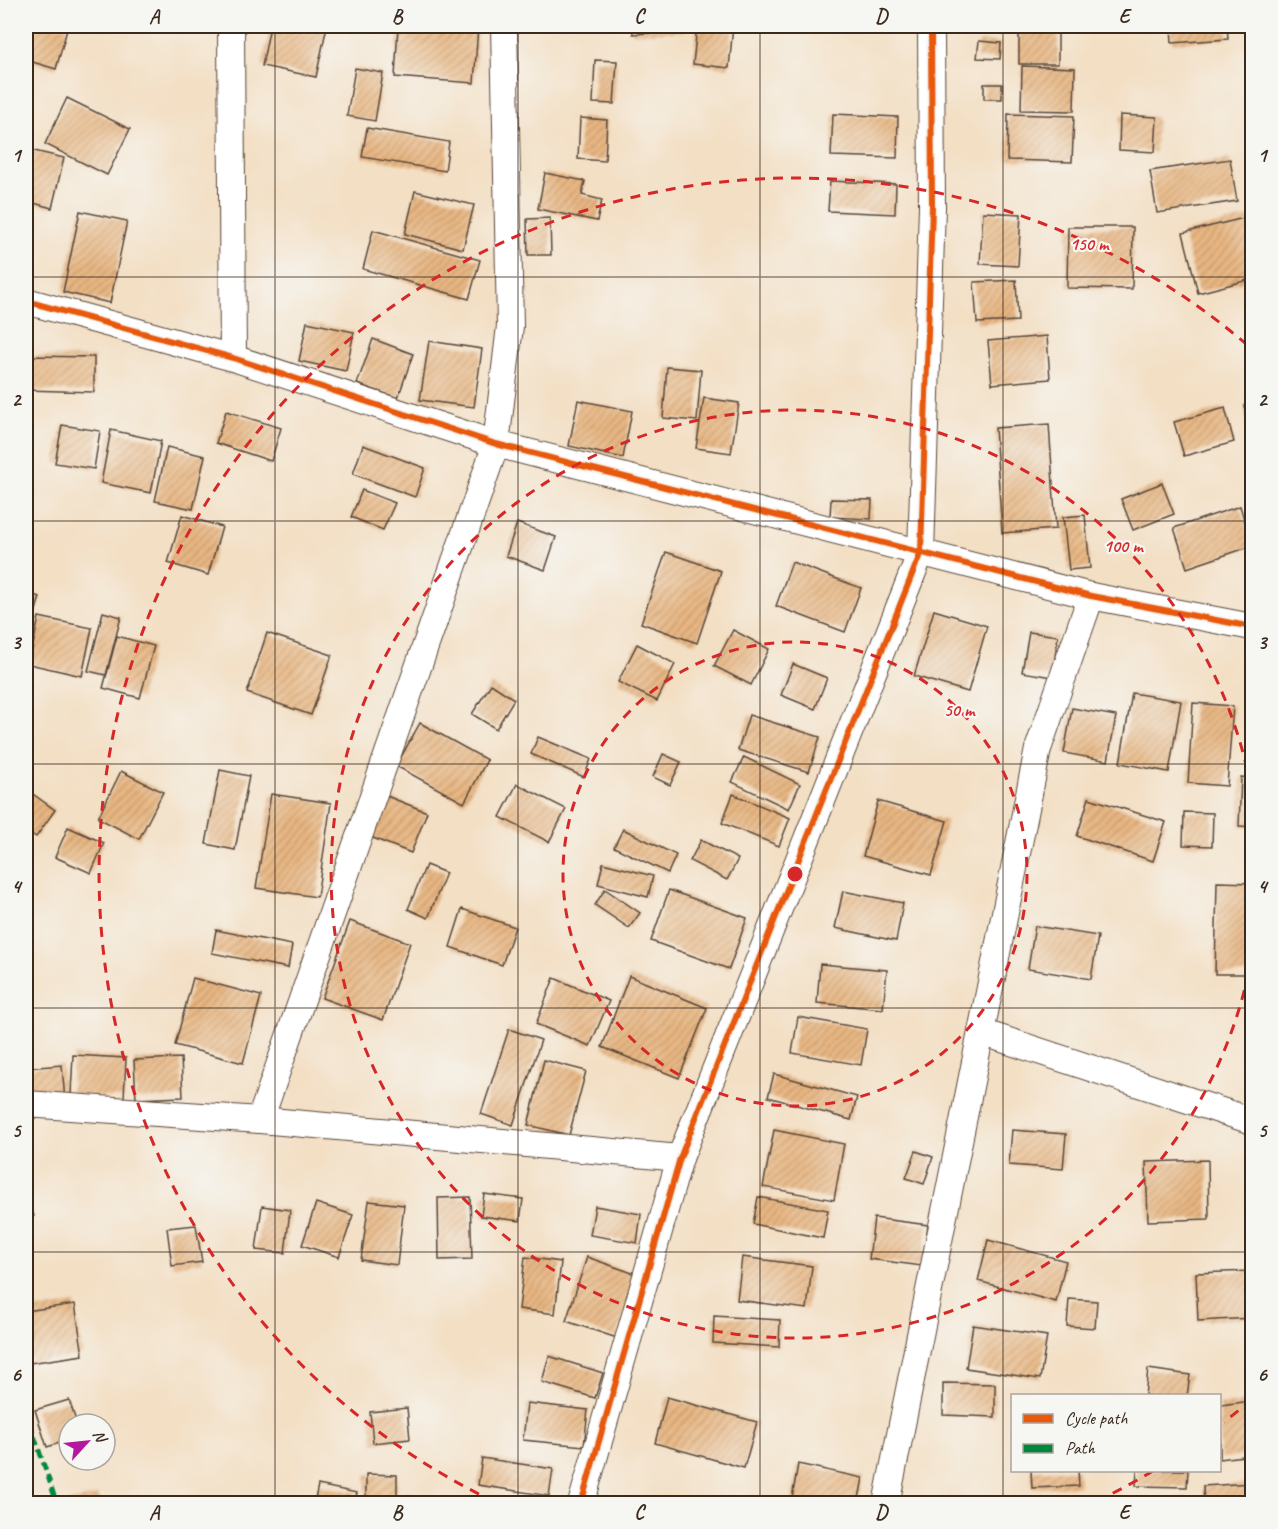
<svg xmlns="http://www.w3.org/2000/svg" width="1278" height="1529" font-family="Caveat,sans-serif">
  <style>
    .building { fill: url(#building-hatch) }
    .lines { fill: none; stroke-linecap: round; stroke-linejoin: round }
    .street-casing { stroke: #574537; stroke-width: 28 }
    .street { stroke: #fff; stroke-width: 26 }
    .quiet { stroke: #00873e; stroke-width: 4.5; stroke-dasharray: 9 4.5; stroke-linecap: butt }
    .cycleway-casing { stroke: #f6f6f2; stroke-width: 10 }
    .cycleway { stroke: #e8590c; stroke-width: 6 }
    .grid { fill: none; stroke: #3b2a1e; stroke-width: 1.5; stroke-opacity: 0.55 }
    .ring { fill: none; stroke: #d62828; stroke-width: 3; stroke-dasharray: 10 8 }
    .centre { fill: #d62828; stroke: #f6f6f2; stroke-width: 3 }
    .ring-label { font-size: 18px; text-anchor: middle; font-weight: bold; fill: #d62828; stroke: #f6f6f2; stroke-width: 4.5; stroke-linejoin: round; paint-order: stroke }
    .neatline { fill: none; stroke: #3b2a1e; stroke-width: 2 }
    .grid-label { font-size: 20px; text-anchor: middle; font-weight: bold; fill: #3b2a1e }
  </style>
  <defs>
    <pattern id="building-hatch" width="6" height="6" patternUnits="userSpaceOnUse" patternTransform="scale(1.5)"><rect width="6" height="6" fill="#e9b783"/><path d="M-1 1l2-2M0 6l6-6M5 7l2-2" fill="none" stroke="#be956b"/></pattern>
  </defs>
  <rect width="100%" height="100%" fill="#f6f6f2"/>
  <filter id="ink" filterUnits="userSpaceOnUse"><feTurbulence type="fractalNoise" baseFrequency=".0167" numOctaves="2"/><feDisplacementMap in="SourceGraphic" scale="12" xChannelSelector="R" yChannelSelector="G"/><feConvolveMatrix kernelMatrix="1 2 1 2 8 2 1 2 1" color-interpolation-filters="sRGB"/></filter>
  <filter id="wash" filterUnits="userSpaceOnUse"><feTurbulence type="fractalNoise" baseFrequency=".008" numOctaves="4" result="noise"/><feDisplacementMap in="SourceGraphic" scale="24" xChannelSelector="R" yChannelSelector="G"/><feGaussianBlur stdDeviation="1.35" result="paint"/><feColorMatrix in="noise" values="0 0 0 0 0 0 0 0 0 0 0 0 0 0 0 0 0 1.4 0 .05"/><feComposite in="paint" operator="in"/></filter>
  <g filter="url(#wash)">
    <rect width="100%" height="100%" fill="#f3dfc4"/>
    <g id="blocks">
      <g class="building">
        <polygon points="26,26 68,26 56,69 26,60"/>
        <polygon points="270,26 327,26 316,77 262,66"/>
        <polygon points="398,26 478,26 474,83 395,77"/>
        <polygon points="632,26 686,26 687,31 633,34"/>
        <polygon points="697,26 733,26 729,68 693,64"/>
        <rect x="1019" y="26" width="39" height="38"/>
        <polygon points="1171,26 1227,26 1228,39 1172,43"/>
        <polygon points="979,41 1001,43 1000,59 977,58"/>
        <polygon points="595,60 617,61 614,104 593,103"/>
        <polygon points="1022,66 1075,68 1074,111 1021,110"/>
        <polygon points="355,68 383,73 375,121 347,116"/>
        <rect x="984" y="84" width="18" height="15"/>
        <polygon points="67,98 130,129 107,175 45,144"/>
        <polygon points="833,114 898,117 897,158 831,156"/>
        <polygon points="1008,114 1074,116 1072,162 1007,160"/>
        <polygon points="1120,115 1157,117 1155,152 1119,150"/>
        <polygon points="580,118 607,120 605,161 578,159"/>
        <polygon points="367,128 449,142 445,171 362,157"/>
        <polygon points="26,149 64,158 52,208 26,201"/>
        <polygon points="1230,159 1237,201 1157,213 1150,171"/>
        <polygon points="545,173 585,181 582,195 602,200 597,221 538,209"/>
        <polygon points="830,181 896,184 895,214 828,211"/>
        <polygon points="415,191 474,205 463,249 405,234"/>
        <polygon points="80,211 127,221 110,303 63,292"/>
        <polygon points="983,212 1021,214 1018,266 980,264"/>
        <polygon points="1252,216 1252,279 1198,293 1183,233"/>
        <polygon points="550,218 551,255 528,255 527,219"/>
        <polygon points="1068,227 1133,227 1132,289 1067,288"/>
        <polygon points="373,230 480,260 469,299 363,269"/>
        <polygon points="1016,280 1018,321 977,323 974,282"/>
        <polygon points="307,322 354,332 346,371 299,361"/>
        <polygon points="1047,336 1050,379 992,384 988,341"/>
        <polygon points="373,339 413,354 398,398 357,384"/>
        <polygon points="429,341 482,349 474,407 420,400"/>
        <polygon points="26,356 94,357 94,392 26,390"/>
        <polygon points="667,367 701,370 697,421 663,418"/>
        <polygon points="704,398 739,403 731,453 696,448"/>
        <polygon points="578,400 632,411 623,458 569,446"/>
        <polygon points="1245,405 1252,405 1252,433 1247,434"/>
        <polygon points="1225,408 1234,442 1184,456 1174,422"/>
        <polygon points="226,411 281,428 271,461 216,443"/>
        <polygon points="1049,424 1056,529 1002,533 995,428"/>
        <polygon points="62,425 100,431 94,469 55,463"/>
        <polygon points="111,430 161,441 151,493 101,483"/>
        <polygon points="363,445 425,468 415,497 353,474"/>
        <polygon points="167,447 205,456 193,509 155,501"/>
        <polygon points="1162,483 1174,514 1133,530 1121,499"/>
        <polygon points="362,490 395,503 383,530 351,517"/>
        <polygon points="831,499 872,500 871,519 830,517"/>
        <polygon points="1240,506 1252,546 1187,568 1174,528"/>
        <polygon points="182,515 222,527 208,575 168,563"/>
        <polygon points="1085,515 1090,568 1069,570 1063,517"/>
        <polygon points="517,523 556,537 545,570 506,556"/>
        <polygon points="666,552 721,571 697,643 641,623"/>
        <polygon points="792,562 861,588 845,632 776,606"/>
        <polygon points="26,593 40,597 26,644"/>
        <polygon points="934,610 987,626 968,692 914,676"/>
        <polygon points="103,612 121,617 106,675 88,671"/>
        <polygon points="39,617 92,628 82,676 29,664"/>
        <polygon points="733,630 769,649 751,685 714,666"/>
        <polygon points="1029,632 1058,636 1052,677 1022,672"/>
        <polygon points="267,633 332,655 311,715 247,693"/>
        <polygon points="117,636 154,646 140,698 103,688"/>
        <polygon points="637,644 675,664 657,701 618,682"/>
        <polygon points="793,664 827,678 815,709 781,695"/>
        <polygon points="491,684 514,699 496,729 472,714"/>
        <polygon points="1132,693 1181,701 1169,772 1120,763"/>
        <polygon points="1193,703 1233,706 1227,786 1188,783"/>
        <polygon points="1072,708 1116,716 1108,761 1064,753"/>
        <polygon points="749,715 820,737 809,772 738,750"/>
        <polygon points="420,723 487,760 464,803 396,766"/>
        <polygon points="538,737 591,759 584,777 531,754"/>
        <polygon points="663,754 681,762 670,785 653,777"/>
        <polygon points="744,757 800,784 789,809 732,782"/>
        <polygon points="220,770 249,776 235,850 206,844"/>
        <polygon points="121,771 163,792 139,839 98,818"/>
        <polygon points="1241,777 1252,778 1252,827 1239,826"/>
        <polygon points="517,784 566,809 549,842 500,817"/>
        <polygon points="30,792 55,810 36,837 26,830 26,798"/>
        <polygon points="271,794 331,803 317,897 256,888"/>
        <polygon points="733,794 790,818 779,846 722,823"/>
        <polygon points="384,795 427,812 411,853 368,836"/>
        <polygon points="1089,798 1166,822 1153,861 1077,836"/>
        <polygon points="878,801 947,821 931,875 863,856"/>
        <polygon points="1184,812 1213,813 1212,846 1183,845"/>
        <polygon points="68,827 104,843 91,873 55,857"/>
        <polygon points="623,829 676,855 668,873 614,847"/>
        <polygon points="701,840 738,859 727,880 690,861"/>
        <polygon points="603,863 653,876 648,897 598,884"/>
        <polygon points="426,865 446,873 428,918 408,909"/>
        <polygon points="1217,882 1252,883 1252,974 1215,974"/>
        <polygon points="605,889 640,913 629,928 595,905"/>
        <polygon points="669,890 747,918 729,969 651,941"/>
        <polygon points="843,891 903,903 896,941 835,928"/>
        <polygon points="462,909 515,927 502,965 450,947"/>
        <polygon points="350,921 410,943 383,1020 322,998"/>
        <polygon points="1035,926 1098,936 1091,979 1028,969"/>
        <polygon points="216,930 292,945 288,968 212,953"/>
        <polygon points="820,964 887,970 883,1009 817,1003"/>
        <polygon points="629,976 707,1008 679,1078 602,1047"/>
        <polygon points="193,978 261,996 243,1063 175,1045"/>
        <polygon points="554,978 609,1001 590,1046 536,1024"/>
        <polygon points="798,1017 867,1029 861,1065 792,1053"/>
        <polygon points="509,1029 541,1040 513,1125 481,1114"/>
        <polygon points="73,1055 126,1058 124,1098 71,1095"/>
        <polygon points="181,1058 183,1097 136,1099 134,1060"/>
        <polygon points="544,1060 586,1071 569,1135 528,1125"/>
        <polygon points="62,1065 65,1101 28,1104 26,1068"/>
        <polygon points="774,1074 857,1097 851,1120 768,1097"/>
        <polygon points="774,1130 844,1144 834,1200 763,1187"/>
        <polygon points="1012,1130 1066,1134 1063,1169 1009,1165"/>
        <polygon points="916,1151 933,1157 924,1184 906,1178"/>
        <polygon points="1208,1160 1209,1219 1148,1221 1146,1162"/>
        <polygon points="484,1194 523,1199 520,1221 481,1216"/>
        <polygon points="26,1197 34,1216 26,1220"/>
        <polygon points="470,1197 472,1259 439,1260 438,1198"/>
        <polygon points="758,1197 828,1210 823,1238 753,1224"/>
        <polygon points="369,1201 404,1205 397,1265 361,1260"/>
        <polygon points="316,1203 353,1215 339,1257 302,1245"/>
        <polygon points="262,1206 290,1210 285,1253 256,1250"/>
        <polygon points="595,1206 641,1214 637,1243 590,1235"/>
        <polygon points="874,1218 928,1225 922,1266 869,1259"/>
        <polygon points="196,1225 202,1262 172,1266 167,1228"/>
        <polygon points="988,1240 1066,1261 1056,1302 978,1281"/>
        <polygon points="525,1257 561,1262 555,1314 519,1309"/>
        <polygon points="587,1257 638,1275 617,1338 566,1321"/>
        <polygon points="742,1257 812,1266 807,1309 737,1300"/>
        <polygon points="1252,1271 1252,1318 1198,1321 1196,1273"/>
        <polygon points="1069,1299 1097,1301 1095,1328 1067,1326"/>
        <polygon points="75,1304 83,1355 30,1363 26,1332 26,1311"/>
        <polygon points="714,1316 780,1320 779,1347 713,1343"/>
        <polygon points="973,1325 1047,1336 1040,1379 966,1368"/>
        <polygon points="549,1356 603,1373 595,1398 542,1382"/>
        <polygon points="1148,1369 1190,1375 1187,1396 1145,1396"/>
        <polygon points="943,1383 995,1384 995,1417 943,1415"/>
        <polygon points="667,1397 757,1422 744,1468 655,1443"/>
        <polygon points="69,1400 77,1424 69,1424 69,1440 47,1447 35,1410"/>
        <polygon points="1252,1401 1252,1455 1220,1459 1220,1405"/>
        <polygon points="527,1403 588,1410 584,1446 523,1440"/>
        <polygon points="407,1408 410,1439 373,1443 370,1412"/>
        <polygon points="482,1458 553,1469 549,1496 478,1485"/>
        <polygon points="798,1464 863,1478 858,1504 791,1504"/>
        <polygon points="1031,1470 1078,1470 1079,1486 1032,1488"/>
        <polygon points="1137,1470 1188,1470 1187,1487 1136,1486"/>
        <polygon points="366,1474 397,1475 397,1504 366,1504"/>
        <polygon points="1252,1483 1252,1504 1204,1504 1203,1486"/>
        <polygon points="318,1485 357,1493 354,1504 314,1504"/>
        <polygon points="98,1495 100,1504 67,1504 67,1503"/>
        <polygon points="407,1496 426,1499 425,1504 406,1504"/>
        <polygon points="1187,1497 1188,1504 1152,1504 1152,1502"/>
        <polygon points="633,1500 651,1502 650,1504 633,1504"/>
      </g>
    </g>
  </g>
  <g filter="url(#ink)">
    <use href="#blocks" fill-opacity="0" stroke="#574537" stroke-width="1.5"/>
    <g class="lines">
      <defs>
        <g id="street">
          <polyline points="231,26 233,358"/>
          <polyline points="26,301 233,358 496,444 1091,596 1252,627"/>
          <polyline points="981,1032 1252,1121"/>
          <polyline points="26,1104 260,1120 680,1158"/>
          <polyline points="260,1120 496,444 510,326 504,26"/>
          <polyline points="581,1504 680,1158 921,552 932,207 931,26"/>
          <polyline points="886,1504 1038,749 1091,596"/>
        </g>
      </defs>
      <use href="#street" class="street-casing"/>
      <use href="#street" class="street"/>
      <g class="quiet">
        <polyline points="1252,1120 1252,1130"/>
        <polyline points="1252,1152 1247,1156 1252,1192"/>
        <polyline points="26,1411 57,1504"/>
      </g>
      <defs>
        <g id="cycleway">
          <polyline points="26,301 233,358 496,444 1091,596 1252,627"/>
          <polyline points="581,1504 680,1158 921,552 932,207 931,26"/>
        </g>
      </defs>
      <use href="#cycleway" class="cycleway-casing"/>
      <use href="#cycleway" class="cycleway"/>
    </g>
  </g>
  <path class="grid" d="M275 26V1504M518 26V1504M760 26V1504M1003 26V1504M26 277H1252M26 521H1252M26 764H1252M26 1008H1252M26 1252H1252"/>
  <g class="ring">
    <circle cx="795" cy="874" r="232"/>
    <path d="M1252 955A464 464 0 1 1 1252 793"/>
    <path d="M1252 1399A696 696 0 0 1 1224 1422M1153 1471A696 696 0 0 1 1095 1502M495 1502A696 696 0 1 1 1252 349"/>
  </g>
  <circle cx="795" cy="874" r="9" class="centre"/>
  <g class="ring-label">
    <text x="1089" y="250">150 m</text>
    <text x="1123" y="552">100 m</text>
    <text x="959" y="716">50 m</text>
  </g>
  <rect width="1278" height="1529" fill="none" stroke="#f6f6f2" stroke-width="66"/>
  <rect x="1011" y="1394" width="210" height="78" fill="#f6f6f2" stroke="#aba49d" stroke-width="1.5"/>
  <rect x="1023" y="1414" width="30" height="9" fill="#e8590c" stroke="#aba49d" stroke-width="1.5"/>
  <text x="1065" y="1424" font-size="18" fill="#3b2a1e">Cycle path</text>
  <rect x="1023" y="1444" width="30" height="9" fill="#00873e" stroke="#aba49d" stroke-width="1.5"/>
  <text x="1065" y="1454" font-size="18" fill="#3b2a1e">Path</text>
  <g transform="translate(87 1442) rotate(63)"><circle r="28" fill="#f6f6f2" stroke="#aba49d" stroke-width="1.5"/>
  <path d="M0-4.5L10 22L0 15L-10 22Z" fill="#b5179e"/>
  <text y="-9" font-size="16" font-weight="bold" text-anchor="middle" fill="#3b2a1e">N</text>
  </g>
  <rect x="33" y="33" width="1212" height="1463" class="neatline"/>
  <g class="grid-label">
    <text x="154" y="23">A</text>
    <text x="397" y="23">B</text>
    <text x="639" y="23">C</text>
    <text x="881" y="23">D</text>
    <text x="1124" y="23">E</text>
    <text x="16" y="162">1</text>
    <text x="1262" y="162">1</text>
    <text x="16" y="406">2</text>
    <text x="1262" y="406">2</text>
    <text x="16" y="649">3</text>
    <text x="1262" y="649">3</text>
    <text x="16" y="893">4</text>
    <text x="1262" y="893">4</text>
    <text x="16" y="1137">5</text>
    <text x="1262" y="1137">5</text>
    <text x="16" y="1381">6</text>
    <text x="1262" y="1381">6</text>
    <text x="154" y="1519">A</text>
    <text x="397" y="1519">B</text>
    <text x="639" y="1519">C</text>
    <text x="881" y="1519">D</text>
    <text x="1124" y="1519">E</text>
  </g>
</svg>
